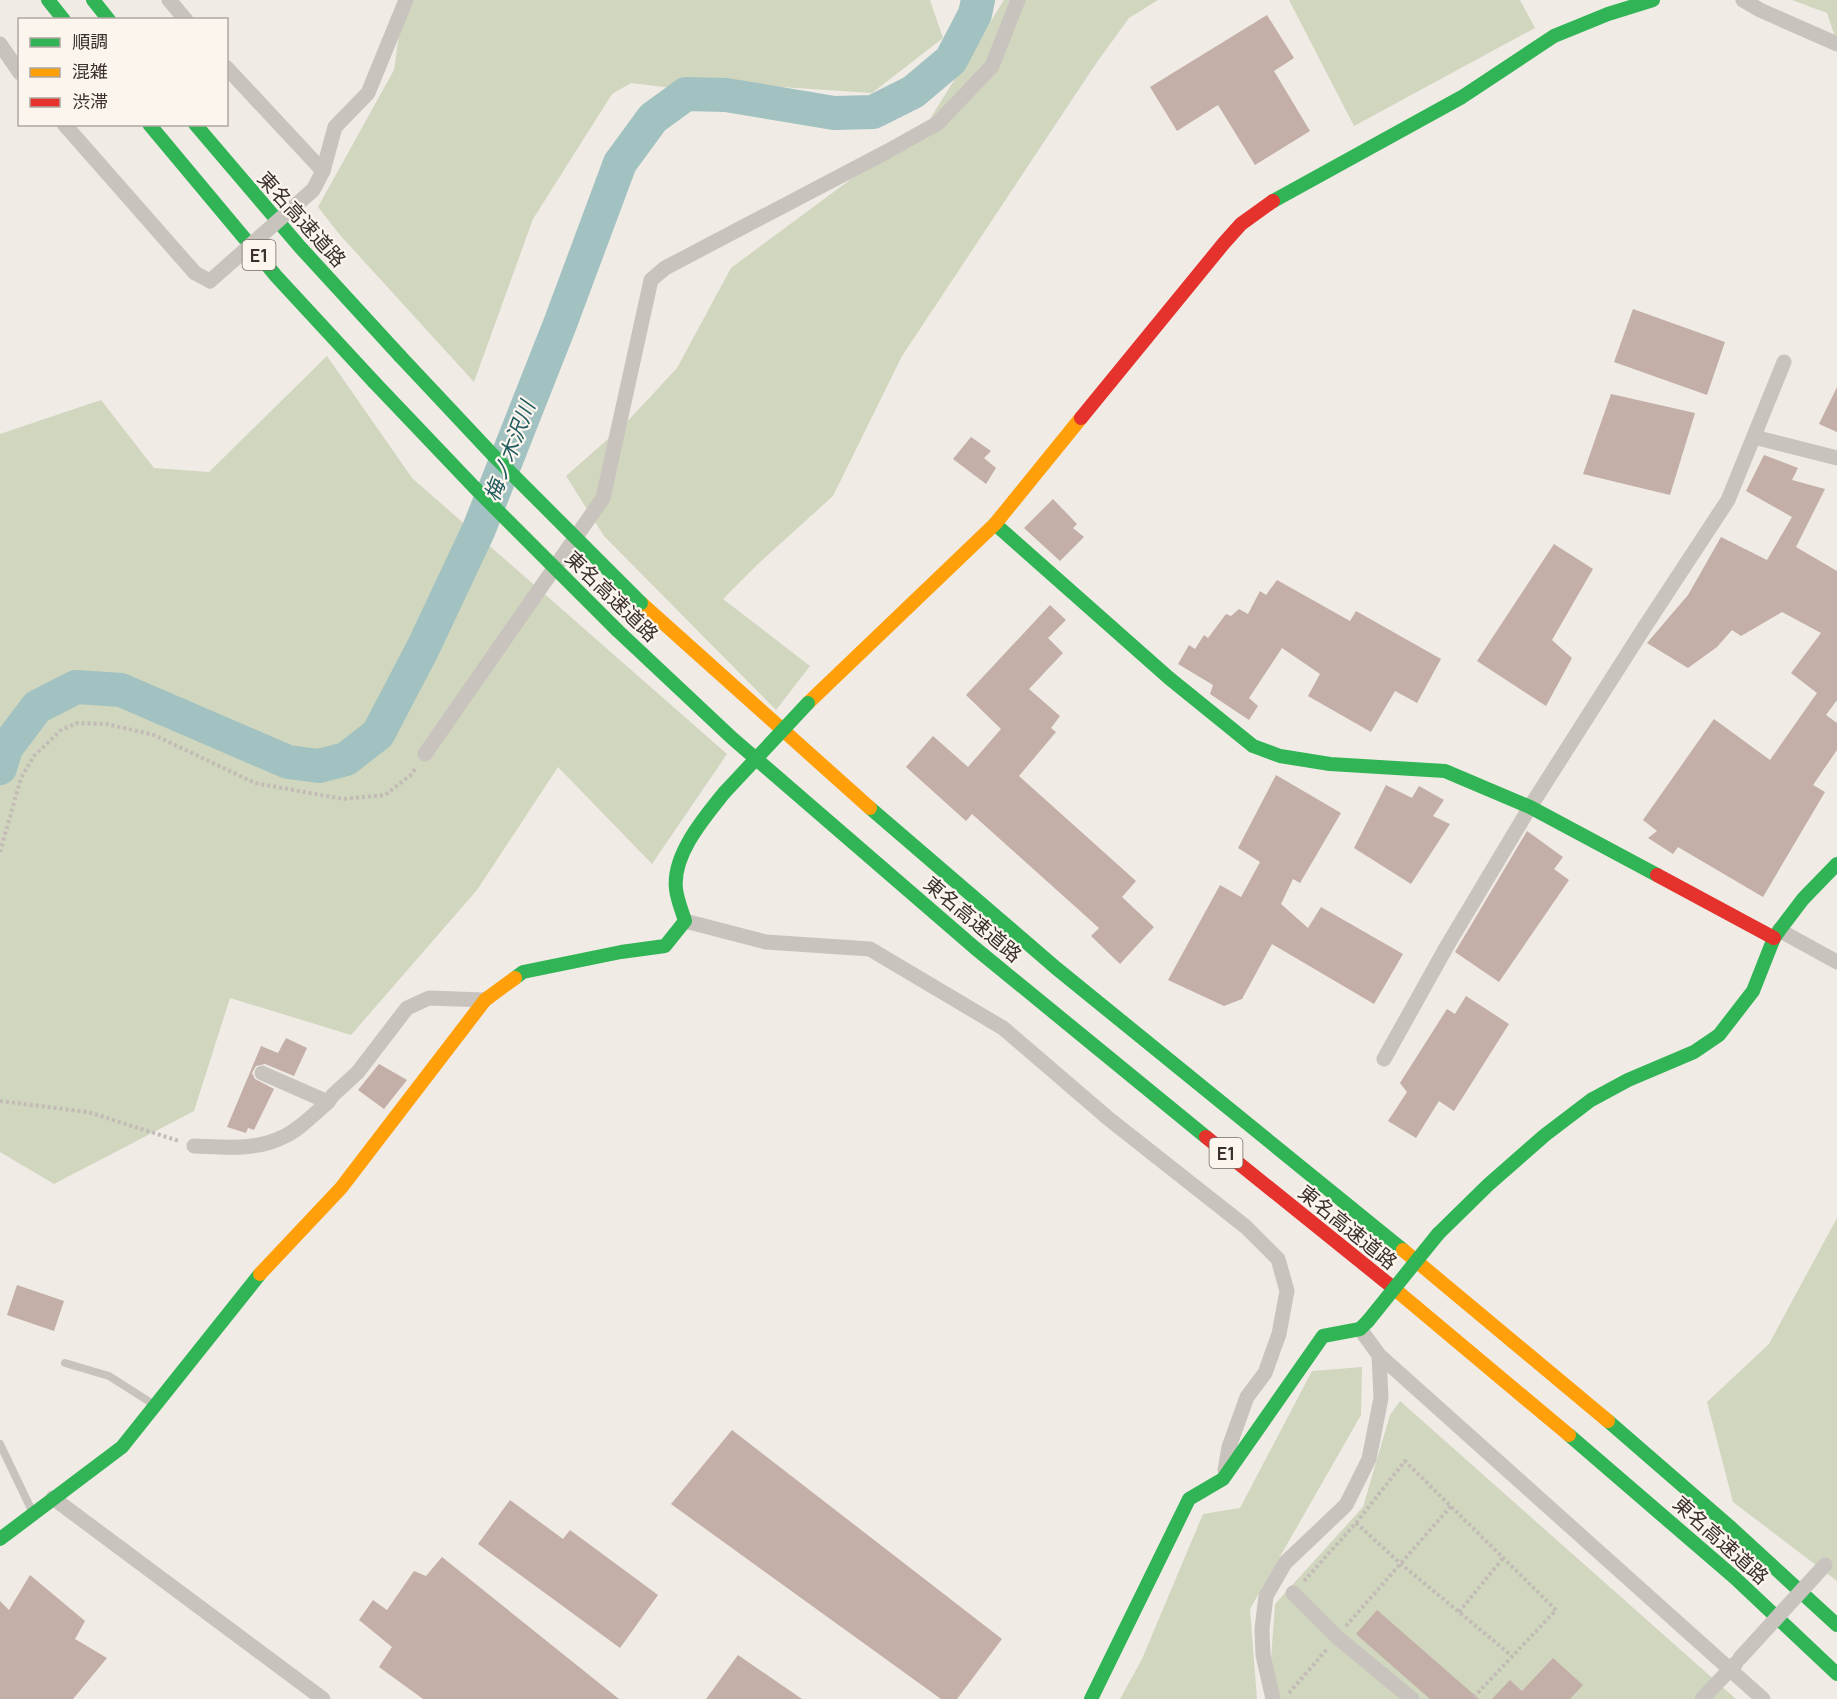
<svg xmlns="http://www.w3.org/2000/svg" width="1837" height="1699" font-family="Manrope,'Noto Sans JP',sans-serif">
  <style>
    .green { fill: #d1d6bf }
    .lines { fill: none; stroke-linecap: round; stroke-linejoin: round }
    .river { stroke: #a1c2c1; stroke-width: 34 }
    .building { fill: #c3afa7 }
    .path { stroke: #c2bbb6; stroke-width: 4; stroke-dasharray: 3 3; stroke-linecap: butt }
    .lane { stroke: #c9c3be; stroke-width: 8 }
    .street { stroke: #c9c3be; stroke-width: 15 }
    .fast { stroke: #30b455; stroke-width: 14 }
    .slow { stroke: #ff9f0a; stroke-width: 14 }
    .jam { stroke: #e5322d; stroke-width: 14 }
    .street-bridge { stroke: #c9c3be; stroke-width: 15 }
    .fast-bridge { stroke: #30b455; stroke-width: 14 }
    .labels { text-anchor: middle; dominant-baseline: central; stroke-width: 4.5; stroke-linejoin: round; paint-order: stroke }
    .shield { fill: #fbf5ee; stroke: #756b66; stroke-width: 1.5 }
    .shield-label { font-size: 18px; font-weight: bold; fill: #3b302b }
    .street-label { font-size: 20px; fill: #3b302b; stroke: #fbf5ee }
    .water-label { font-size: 21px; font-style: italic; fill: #1f5a5e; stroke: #fbf5ee }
  </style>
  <rect width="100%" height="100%" fill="#f0ebe5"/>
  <g class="green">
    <polygon points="404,0 930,0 943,38 872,93 737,84 680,89 631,83 612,94 533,219 474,382 340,235 318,207 394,70"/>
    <polygon points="1004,0 1158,0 1129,18 1097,62 902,356 833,496 759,563 723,599 810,666 776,710 604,536 566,476 625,424 677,368 731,268 928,122"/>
    <polygon points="1289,0 1520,0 1535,28 1354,126"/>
    <polygon points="1792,0 1837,0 1837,43 1827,13"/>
    <polygon points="327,356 412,478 727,754 652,864 558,767 477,890 351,1035 230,998 194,1111 54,1184 0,1152 0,434 101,400 154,468 209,472"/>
    <polygon points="1837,1218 1837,1581 1733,1502 1707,1402 1769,1344"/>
    <polygon points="1362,1367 1361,1415 1250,1609 1257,1699 1120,1699 1142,1659 1203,1514 1240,1508 1312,1371"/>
    <polygon points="1400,1401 1736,1699 1279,1699 1271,1659 1275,1604 1363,1507 1390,1415"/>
  </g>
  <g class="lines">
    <polyline class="river" points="0,768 6,748 37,707 76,687 121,690 288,762 319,766 346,759 378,734 423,648 479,529 560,324 620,163 653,118 686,94 726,95 834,113 873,112 913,92 951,60 975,14 978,0"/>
  </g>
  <g class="building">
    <polygon points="1267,15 1294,58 1274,71 1310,131 1255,165 1218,105 1177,131 1150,87"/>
    <polygon points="1633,309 1725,342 1707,395 1614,362"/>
    <polygon points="1837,387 1837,432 1819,424"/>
    <polygon points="1611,394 1695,413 1670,495 1583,474"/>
    <polygon points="971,437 991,451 984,458 996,468 986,484 953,459"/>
    <polygon points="1764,455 1798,468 1792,480 1825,489 1796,547 1837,571 1837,700 1826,715 1837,723 1837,750 1813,785 1825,792 1763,897 1678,847 1673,854 1648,838 1657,831 1643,820 1714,719 1770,760 1817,693 1791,673 1821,633 1782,612 1741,636 1732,630 1717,647 1688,668 1647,643 1688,595 1721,537 1767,560 1792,517 1746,491"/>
    <polygon points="1053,499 1077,524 1073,528 1084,537 1060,561 1024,528"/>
    <polygon points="1554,544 1593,569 1552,640 1572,658 1546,706 1477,661"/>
    <polygon points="1277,580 1350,621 1356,611 1441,659 1417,703 1395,691 1371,732 1308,696 1320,674 1282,648 1249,698 1258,706 1249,720 1210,694 1213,685 1178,664 1189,645 1195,649 1204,635 1208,638 1226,614 1231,616 1239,609 1248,614 1260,591 1266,595"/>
    <polygon points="1050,605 1066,620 1048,638 1063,653 1029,689 1060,716 1051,728 1056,732 1019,776 1136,881 1122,897 1154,927 1120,964 1091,936 1099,928 972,814 966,821 906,767 933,736 968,767 1001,729 966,695"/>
    <polygon points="1276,775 1341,813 1300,883 1293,879 1281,904 1308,928 1321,907 1403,954 1374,1004 1272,944 1242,999 1224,1006 1168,980 1220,885 1241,897 1260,862 1238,848"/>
    <polygon points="1386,785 1412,798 1419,786 1444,800 1433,816 1450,824 1411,884 1354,848"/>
    <polygon points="1527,831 1563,857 1554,869 1569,880 1499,982 1455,952"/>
    <polygon points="1466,996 1509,1024 1454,1111 1439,1101 1416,1138 1388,1121 1407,1092 1400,1083 1447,1009 1455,1014"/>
    <polygon points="286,1038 307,1048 294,1076 265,1064 256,1066 252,1073 255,1079 274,1089 254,1130 248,1128 246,1133 227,1127 261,1046 278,1053"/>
    <polygon points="379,1064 407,1080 384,1109 358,1090"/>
    <polygon points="17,1285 64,1301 54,1331 7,1315"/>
    <polygon points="732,1430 1002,1639 957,1699 941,1699 671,1504"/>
    <polygon points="510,1500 563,1539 570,1530 658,1595 620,1648 478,1544"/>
    <polygon points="442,1557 619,1699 423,1699 379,1667 392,1647 359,1620 373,1600 387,1610 414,1571 426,1576"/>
    <polygon points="30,1575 85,1621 75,1639 107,1658 73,1699 0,1699 0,1601 9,1610"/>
    <polygon points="1377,1610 1479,1699 1430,1699 1356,1634"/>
    <polygon points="738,1655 802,1699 706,1699"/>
    <polygon points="1553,1658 1583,1685 1570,1699 1492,1699 1510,1680 1522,1691"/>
  </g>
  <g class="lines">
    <g class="path">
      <polyline points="0,852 21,778 34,756 61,730 77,723 107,724 154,735 255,783 343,799 385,795 412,774 416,767"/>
      <polyline points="0,1101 88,1112 179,1141"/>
      <polyline points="1356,1523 1401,1564 1512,1656"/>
      <polyline points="1304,1581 1356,1523 1405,1461 1556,1610 1472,1699"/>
      <polyline points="1459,1612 1503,1558"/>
      <polyline points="1346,1626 1451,1506"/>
      <polyline points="1289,1693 1328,1648"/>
    </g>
    <g class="lane">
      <polyline points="65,1363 109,1376 153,1404"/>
      <polyline points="0,1444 33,1513"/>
    </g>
    <g class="street">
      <polyline points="169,0 186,20"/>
      <polyline points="1743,0 1760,10 1837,44"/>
      <polyline points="0,44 20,73"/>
      <polyline points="226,67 323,171"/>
      <polyline points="64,124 195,273 210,281"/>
      <polyline points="297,204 313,190 323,171 335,127 368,93 406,0"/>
      <polyline points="1754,437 1837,458"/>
      <polyline points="425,754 603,498 651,280 665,268 888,151 938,123 992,66 1018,0"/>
      <polyline points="685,921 766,942 870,949 1003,1028 1109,1119 1246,1227 1278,1259 1287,1291 1279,1334 1265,1373 1247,1397 1229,1447 1225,1470"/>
      <polyline points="1779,930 1837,962"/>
      <polyline points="1384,1059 1447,946 1530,807 1644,628 1728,500 1784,362"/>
      <polyline points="262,1073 328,1102"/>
      <path d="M194 1146C224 1147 255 1151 283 1137 299 1130 314 1114 328 1102L333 1095 358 1072 407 1008 429 998 485 1000"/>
      <polyline points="1360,1329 1379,1355 1763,1699"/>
      <polyline points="53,1498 323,1699"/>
      <polyline points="1293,1593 1337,1637 1412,1699"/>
      <polyline points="1273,1699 1263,1655 1262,1629 1266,1596 1285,1563 1346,1505 1369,1459 1381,1398 1379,1355"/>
      <polyline points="1702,1699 1736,1663"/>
    </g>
    <g class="fast">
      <polyline points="48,0 64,20"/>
      <polyline points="93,0 109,20"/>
      <polyline points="149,124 276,276 374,382"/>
      <polyline points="195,124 300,247 400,356"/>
      <polyline points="1273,201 1462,97 1554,36 1608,14 1653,0"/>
      <polyline points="995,524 1169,678 1253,746 1280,756 1330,764 1445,771 1530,807 1657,875"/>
      <polyline points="617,630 732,738 975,948 1206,1137"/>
      <polyline points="870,808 1056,968 1403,1250"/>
      <path d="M515 978 523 972 621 952 665 946 685 921C682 911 677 899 676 889 672 855 704 818 724 793"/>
      <polyline points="1438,1234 1488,1185 1545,1135 1591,1100 1628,1080 1694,1052 1719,1035 1753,991 1774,938 1781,928 1803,899 1837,864"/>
      <polyline points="1608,1421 1729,1526 1837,1625"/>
      <polyline points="1569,1435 1735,1578 1837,1674"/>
      <polyline points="0,1539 122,1447 260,1274"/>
      <polyline points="1091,1699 1189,1499 1223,1479 1323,1336 1360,1329 1368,1321"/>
    </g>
    <g class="slow">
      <polyline points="641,603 870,808"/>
      <polyline points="808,703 995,524 1081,418"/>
      <polyline points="1403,1250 1608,1421"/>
      <polyline points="260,1274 341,1188 485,1000 515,978"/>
      <polyline points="1391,1286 1569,1435"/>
    </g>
    <g class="jam">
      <polyline points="1081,418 1224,243 1241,224 1273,201"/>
      <polyline points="1657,875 1774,938"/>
      <polyline points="1206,1137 1391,1286"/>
    </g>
    <g class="street-bridge">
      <polyline points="210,281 297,204"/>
      <polyline points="1740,1658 1825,1565"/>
    </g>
    <g class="fast-bridge">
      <polyline points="400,356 492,454 641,603"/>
      <polyline points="374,382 474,487 617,630"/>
      <polyline points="724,793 808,703"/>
      <polyline points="1368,1321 1438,1234"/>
    </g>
  </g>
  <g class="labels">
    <g class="shield">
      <rect x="242.5" y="240" width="33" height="30" rx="4.5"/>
      <rect x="1209.5" y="1138" width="33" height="30" rx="4.5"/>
    </g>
    <g class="shield-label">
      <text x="259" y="255">E1</text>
      <text x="1226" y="1153">E1</text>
    </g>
    <g class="street-label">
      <text transform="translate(302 219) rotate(48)">東名高速道路</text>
      <text transform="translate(612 596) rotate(44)">東名高速道路</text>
      <text transform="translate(973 919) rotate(40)">東名高速道路</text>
      <text transform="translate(1348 1227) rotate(39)">東名高速道路</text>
      <text transform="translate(1721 1540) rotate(42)">東名高速道路</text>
    </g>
    <g class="water-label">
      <text transform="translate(509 451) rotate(-69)">梅ノ木沢川</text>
    </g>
  </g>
  <rect x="18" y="18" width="210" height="108" fill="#fbf5ee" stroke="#aea6a0" stroke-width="1.5"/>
  <rect x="30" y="38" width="30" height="9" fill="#30b455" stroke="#aea6a0" stroke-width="1.5"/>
  <text x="72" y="48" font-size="18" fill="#3b302b">順調</text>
  <rect x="30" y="68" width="30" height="9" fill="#ff9f0a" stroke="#aea6a0" stroke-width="1.5"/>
  <text x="72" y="78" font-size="18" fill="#3b302b">混雑</text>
  <rect x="30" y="98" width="30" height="9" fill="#e5322d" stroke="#aea6a0" stroke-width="1.5"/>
  <text x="72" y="108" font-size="18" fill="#3b302b">渋滞</text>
</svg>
